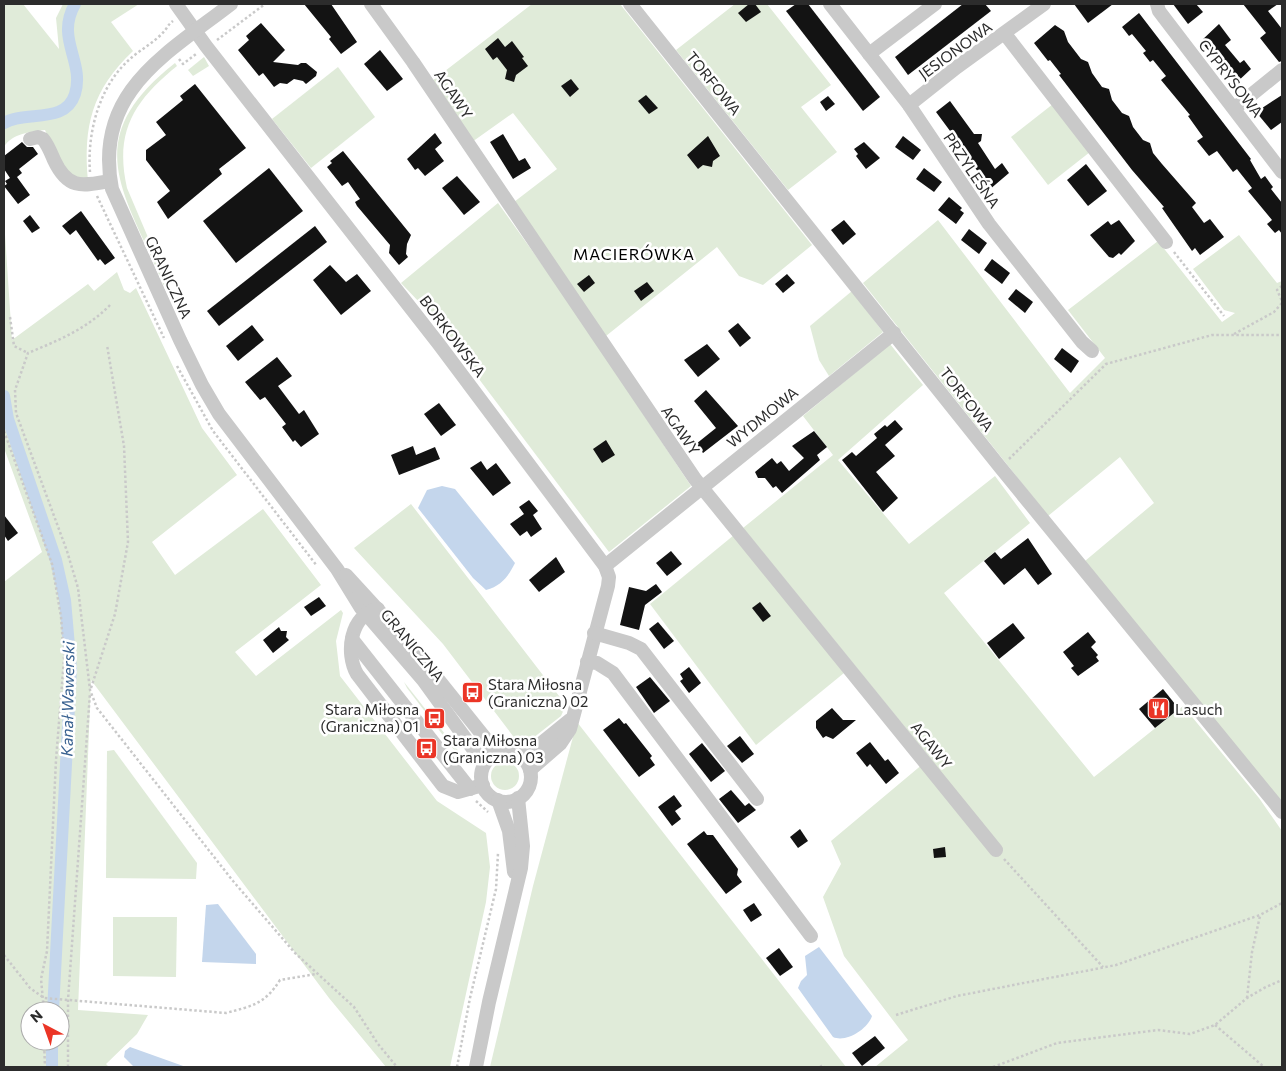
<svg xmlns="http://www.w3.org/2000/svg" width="1286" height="1071" font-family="Commissioner,sans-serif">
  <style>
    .green { fill: #e0ebd9; fill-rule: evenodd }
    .water { fill: #c4d6ec }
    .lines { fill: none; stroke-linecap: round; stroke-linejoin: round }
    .canal { stroke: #c4d6ec; stroke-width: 12 }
    .building { fill: #131313 }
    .path { stroke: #c9c9c9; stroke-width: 2.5; stroke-dasharray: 2.5 2.5; stroke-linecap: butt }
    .minor { stroke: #c9c9c9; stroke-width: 14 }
    .labels { text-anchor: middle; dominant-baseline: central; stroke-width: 5; stroke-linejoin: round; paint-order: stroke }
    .street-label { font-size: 15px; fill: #2c2c2c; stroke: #fff }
    .poi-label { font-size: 15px; fill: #2c2c2c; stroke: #fff; text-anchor: start }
    .neighbourhood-label { font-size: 16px; letter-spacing: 1px; fill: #000; stroke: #fff }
    .water-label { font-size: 16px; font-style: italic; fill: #386190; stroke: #fff }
  </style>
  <rect width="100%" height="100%" fill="#fff"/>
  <g class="green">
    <path d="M4 4H23L59 49 56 18 63 4H139L111 22 133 51C92 90 83 126 88 181L64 173 45 130C31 132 12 133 4 147Z"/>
    <polygon points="532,4 620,4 812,245 763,285 739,276 717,247 606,336 514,202 557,169 513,113 472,142 432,81"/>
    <polygon points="735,4 767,4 831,85 801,107 837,152 788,190 676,50"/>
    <polygon points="204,57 209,66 193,76 188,70"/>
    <path d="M175 63 177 66C135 100 114 131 127 188L173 296 170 295 163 284C125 192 77 140 175 63Z"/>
    <polygon points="338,67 375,117 311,168 272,119"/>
    <polygon points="1053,104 1090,152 1048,185 1011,137"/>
    <polygon points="498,203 566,298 691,486 609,552 421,302 420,303 401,283"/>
    <path d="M4 219 12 340 88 284 94 291 117 272 124 290 130 293 136 288 202 428 237 475 152 542 175 575 263 509 321 585 235 652 256 676 341 610 343 613 336 641 340 676 437 801 486 833 490 867 486 902 450 1067H386L329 998 91 680 78 1010 148 1015 137 1034 106 1064 109 1067H4V582L42 552 4 448ZM30 1011H60V1041H30Z"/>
    <polygon points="938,220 1070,393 1105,358 1068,310 1158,241 1222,322 1235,313 1224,310 1193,269 1239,235 1277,283 1282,281 1282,804 1085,561 1154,503 1120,457 1048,516 863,283"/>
    <polygon points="852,291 883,332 829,376 819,360 810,326"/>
    <polygon points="890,344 923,385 838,460 909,544 995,476 1030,523 944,593 1094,777 1183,706 1259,798 1282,831 1282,1067 875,1067 908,1040 844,956 823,897 841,864 831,841 930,758 743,528 833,455 803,416"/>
    <polygon points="411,504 566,705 561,716 533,738 516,740 443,644 354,548"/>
    <polygon points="734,535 844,673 756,745 650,604"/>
    <polygon points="404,682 460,753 458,755 407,688"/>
    <polygon points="577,722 846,1067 490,1067 533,886"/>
    <polygon points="114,750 197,863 196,879 106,878 107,751"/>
    <circle cx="505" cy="776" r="14"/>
    <polygon points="113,917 177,917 176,977 113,976"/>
  </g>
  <g class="water">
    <path d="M442 486 455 489 515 563C508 577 501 586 486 590L473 578 418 508 427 490Z"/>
    <polygon points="218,904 256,954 256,964 202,962 206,905"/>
    <path d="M819 947 872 1016C868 1029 846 1043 833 1037L798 988 801 981 807 975 805 956Z"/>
    <polygon points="130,1047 186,1067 134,1067 124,1057 125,1051"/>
  </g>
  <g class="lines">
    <g class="canal">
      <path d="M4 123C26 110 65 125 75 94 85 61 55 39 75 4"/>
      <polyline points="4,396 8,419 56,560 65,600 71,669 53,1011"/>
      <polyline points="52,1067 52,1041"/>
    </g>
  </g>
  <g class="building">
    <polygon points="304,4 331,4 357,42 341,54 329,39 331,37"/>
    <polygon points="749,4 755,4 761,12 746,22 738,13"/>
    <polygon points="796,4 808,4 880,97 863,111 786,11"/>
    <polygon points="963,4 985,4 991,11 908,75 895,57"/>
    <polygon points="1074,4 1113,4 1088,23"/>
    <polygon points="1173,4 1196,4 1203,12 1188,24"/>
    <polygon points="1243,4 1278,4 1268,11 1282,29 1282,61 1279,62 1260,38 1266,33"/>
    <polygon points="1139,13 1251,159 1250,160 1261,179 1265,176 1273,187 1271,189 1282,203 1282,234 1279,230 1275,233 1267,224 1272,220 1248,191 1252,188 1237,169 1233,172 1217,151 1209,156 1197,141 1203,137 1188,116 1190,115 1161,80 1166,76 1153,60 1150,62 1143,53 1146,51 1132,34 1129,36 1122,27"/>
    <polygon points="261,23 285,50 273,62 298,65 301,63 306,63 317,72 316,76 306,84 303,81 294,79 287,84 280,83 274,87 263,73 259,76 238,50 249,40 246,36"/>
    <polygon points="1219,24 1231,40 1225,45 1240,63 1244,60 1251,69 1235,84 1201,41"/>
    <polygon points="1055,25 1064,31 1068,42 1081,59 1088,62 1092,73 1102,87 1109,89 1112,100 1122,113 1129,116 1133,127 1143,140 1150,143 1153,153 1162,164 1196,203 1192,207 1204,223 1210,219 1224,237 1200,255 1195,248 1192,251 1162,208 1164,207 1132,170 1059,75 1061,74 1050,60 1048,61 1034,43"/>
    <polygon points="498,38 505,47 512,41 524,57 522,58 528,66 516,75 514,82 505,79 507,70 497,57 493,60 485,49"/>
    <polygon points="380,50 403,79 387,91 364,64"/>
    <polygon points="571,79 579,89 570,97 561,86"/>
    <polygon points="195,84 246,148 219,169 222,174 168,219 157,202 170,191 146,160 146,150 166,135 156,122 183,100 180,96"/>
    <polygon points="646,95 658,108 649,114 638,101"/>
    <polygon points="1282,95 1282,122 1271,130 1256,112"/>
    <polygon points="828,96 835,104 826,111 820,102"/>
    <polygon points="950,101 974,134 982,134 981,141 978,143 995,169 1002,163 1009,173 989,190 983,182 985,181 954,140 956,139 936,112"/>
    <polygon points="435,133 442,143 435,149 444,161 425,176 418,168 415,170 407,159"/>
    <polygon points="503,134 519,161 525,158 531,168 513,179 490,142"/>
    <polygon points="708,136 720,156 713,161 712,167 703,165 698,169 687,155"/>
    <polygon points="903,136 921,150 913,160 895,147"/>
    <polygon points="22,142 27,147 33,147 38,154 19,169 22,173 17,177 30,195 18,204 4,186 7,184 5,181 10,178 4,169 4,156"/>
    <polygon points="864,142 880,158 866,169 856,156 858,154 854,149"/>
    <polygon points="343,151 411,235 407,244 406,254 408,257 399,265 389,253 390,245 357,206 355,202 360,199 348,182 342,186 327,167 332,163 330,161"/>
    <polygon points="1086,164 1107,191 1088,206 1067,180"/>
    <polygon points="269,168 303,211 236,263 203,221"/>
    <polygon points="924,168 942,182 934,192 916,179"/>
    <polygon points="457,176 480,202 464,215 442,188"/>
    <polygon points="949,197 962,208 960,210 964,213 956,224 938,210"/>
    <polygon points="81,211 115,258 105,265 100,259 98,261 76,230 70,235 62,226"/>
    <polygon points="30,215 40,228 32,233 23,221"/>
    <polygon points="844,220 856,234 843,245 831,230"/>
    <polygon points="1119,220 1135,241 1121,255 1119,253 1113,258 1109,257 1090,235 1108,221 1111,225"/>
    <polygon points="315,226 327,242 219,326 207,311"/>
    <polygon points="969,229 987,243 979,254 961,240"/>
    <polygon points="992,259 1010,273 1002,284 984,270"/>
    <polygon points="330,265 346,282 357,274 371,291 341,315 313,280"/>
    <polygon points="787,274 795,283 783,293 775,284"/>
    <polygon points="589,275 595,283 584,292 577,284"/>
    <polygon points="647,282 654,291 641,301 634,291"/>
    <polygon points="1016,289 1033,302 1025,313 1008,299"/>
    <polygon points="738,323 751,338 740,347 728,331"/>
    <polygon points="252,325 264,340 238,361 226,346"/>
    <polygon points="707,344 720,359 698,377 684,360"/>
    <polygon points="1062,348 1079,361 1071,373 1054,359"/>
    <polygon points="277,357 292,376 278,386 299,414 304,410 319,434 301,447 295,440 293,442 282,427 286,424 265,397 260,400 245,382"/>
    <polygon points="706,390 738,426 703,453 696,444 716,428 694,401"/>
    <polygon points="439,403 456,425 441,436 424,414"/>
    <polygon points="895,420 903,429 885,445 895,456 876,472 898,498 883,512 842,460 852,452 856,456 877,438 874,434 885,425 887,427"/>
    <polygon points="814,431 827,447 817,455 820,460 782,493 776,486 773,488 765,478 758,478 755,472 772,458 777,464 781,461 789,471 804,458 792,446"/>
    <polygon points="606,440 615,455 602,463 593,449"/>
    <polygon points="413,446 416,455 435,447 440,459 399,475 391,455"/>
    <polygon points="481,461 487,470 496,463 511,483 493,496 470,468"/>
    <polygon points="529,500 538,511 533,515 542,529 531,537 527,531 520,536 510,524 524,514 519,507"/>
    <polygon points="4,515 18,533 8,541 4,535"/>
    <polygon points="1028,538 1052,574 1038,585 1025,568 1004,585 984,561 995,552 1001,559"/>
    <polygon points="671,551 682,564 667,576 656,563"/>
    <polygon points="556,557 565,572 539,592 529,580"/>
    <polygon points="656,584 662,592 645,605 639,630 620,625 629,587 646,591"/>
    <polygon points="319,597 326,606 311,616 304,607"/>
    <polygon points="760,602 771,616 763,622 752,608"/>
    <polygon points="658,622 674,641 664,649 649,629"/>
    <polygon points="1013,623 1025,638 999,659 987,643"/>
    <polygon points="279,627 281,631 287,631 286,637 289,640 273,653 263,640"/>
    <polygon points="1088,632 1096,642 1091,647 1098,655 1096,657 1099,661 1078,676 1071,668 1074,666 1063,652"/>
    <polygon points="689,667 701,683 689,693 680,681 683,679 680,674"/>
    <polygon points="650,677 670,701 654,713 636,687"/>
    <polygon points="1163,689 1179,709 1155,728 1139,709"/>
    <polygon points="832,708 843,720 856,720 833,739 826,736 823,738 816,728 816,721"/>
    <polygon points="619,718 624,724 626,723 652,756 650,758 655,765 639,777 603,730"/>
    <polygon points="740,736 754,754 742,763 727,746"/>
    <polygon points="870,742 885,761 888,759 899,773 886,784 870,764 867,767 856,753"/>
    <polygon points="702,743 725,771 711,782 689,754"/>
    <polygon points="731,790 745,806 749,803 756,810 738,823 719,799"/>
    <polygon points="674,795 682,806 675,811 681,819 672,826 658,807"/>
    <polygon points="800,829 808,841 798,848 790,837"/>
    <polygon points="704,831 707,835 713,835 738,869 737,875 742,882 726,894 687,844"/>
    <polygon points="945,847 946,857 934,858 933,849"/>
    <polygon points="754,903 762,915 751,922 743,910"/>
    <polygon points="779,948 793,967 780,976 766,958"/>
    <polygon points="875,1036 885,1048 862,1066 852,1053"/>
  </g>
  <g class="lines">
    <g class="path">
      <polyline points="217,40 265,4"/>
      <polyline points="179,59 183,64 196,54"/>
      <path d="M90 172C87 133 99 86 130 59 141 49 157 41 166 29 168 26 169 24 173 21"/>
      <polyline points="97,196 164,338"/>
      <polyline points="1174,252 1224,316"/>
      <polyline points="1282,286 1277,290 1282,301"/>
      <path d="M110 305C87 329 57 341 28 353L15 390 16 413 67 551 78 588 90 690 97 708 233 881 295 953 354 1007 378 1044 397 1067"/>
      <polyline points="10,317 14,346 28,353"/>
      <polyline points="1234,334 1274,312 1282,303"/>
      <polyline points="177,366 213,431 317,566"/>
      <polyline points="4,431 52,564 61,617 64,659 56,760 47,951 41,979 44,1011"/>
      <polyline points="1009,459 1106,364 1212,335 1282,335"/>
      <polyline points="91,688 115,614 128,542 124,446 107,345"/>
      <polyline points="476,801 488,812"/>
      <polyline points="1004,859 1103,967"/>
      <path d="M4 955 30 988 44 998 226 1013C252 1006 265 1004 280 980L316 974"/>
      <polyline points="1247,998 1252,952 1260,916"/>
      <polyline points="896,1015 957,996 1116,965 1260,915 1282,903"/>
      <polyline points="1215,1025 1264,1067"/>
      <polyline points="44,1041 45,1067"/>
      <polyline points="68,1067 68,1000 90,693"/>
      <polyline points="457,1067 470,998 496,889 498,853"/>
      <polyline points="820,1067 823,1065 824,1067"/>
      <polyline points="993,1067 1057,1043 1158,1030 1190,1034 1215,1025 1247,998 1264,988 1282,980"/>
    </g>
    <g class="minor">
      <polyline points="176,4 206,46 438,343 605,566 609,577 608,586 570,729 560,744 530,770"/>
      <path d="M231 4C165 55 93 93 112 189L180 340 202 385 219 414 337 569 361 608 423 680 484 764"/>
      <polyline points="371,4 413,62 695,479 996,850"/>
      <polyline points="630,4 1000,467 1282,812"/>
      <polyline points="830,4 909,105 989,224 1082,342 1092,351"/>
      <polyline points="1157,4 1159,11 1282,172"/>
      <polyline points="1005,34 1166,242"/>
      <polyline points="869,54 935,4"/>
      <polyline points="909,105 957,67 1044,4"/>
      <polyline points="1235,108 1282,70"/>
      <path d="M30 139 38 137 43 139C48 145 51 153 54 160 68 190 82 186 110 181"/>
      <polyline points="605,566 894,333"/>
      <polyline points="346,575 412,647 497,753"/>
      <path d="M378 609C350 615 345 653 357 674L443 786 458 792 483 785"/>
      <polyline points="594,633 629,643 641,649 757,799"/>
      <polyline points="352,639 470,789"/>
      <polyline points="587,662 597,663 613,673 811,936"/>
      <circle cx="506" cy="777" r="25"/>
      <polyline points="520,756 538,746 570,720"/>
      <polyline points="498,800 509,831 514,872"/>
      <polyline points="476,1067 489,1002 521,868 523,846 518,798"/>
    </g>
  </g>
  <defs>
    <symbol id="bus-square" viewBox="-11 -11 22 22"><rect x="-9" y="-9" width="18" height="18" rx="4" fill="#eb3526" stroke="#fff"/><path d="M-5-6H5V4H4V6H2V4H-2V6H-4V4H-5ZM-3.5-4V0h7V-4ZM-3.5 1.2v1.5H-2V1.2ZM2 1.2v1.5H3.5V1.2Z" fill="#fff"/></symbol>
    <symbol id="restaurant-square" viewBox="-11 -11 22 22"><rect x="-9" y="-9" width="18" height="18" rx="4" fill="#eb3526" stroke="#fff"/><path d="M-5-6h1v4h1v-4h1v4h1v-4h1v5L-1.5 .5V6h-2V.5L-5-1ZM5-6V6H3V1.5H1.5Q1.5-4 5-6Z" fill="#fff"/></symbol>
  </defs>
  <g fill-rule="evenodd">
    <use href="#bus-square" x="460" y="680" width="25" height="25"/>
    <use href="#restaurant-square" x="1146" y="696" width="25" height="25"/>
    <use href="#bus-square" x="422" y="706" width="25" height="25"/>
    <use href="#bus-square" x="414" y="736" width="25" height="25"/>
  </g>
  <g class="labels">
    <g class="street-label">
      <text transform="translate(955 50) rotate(-36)">JESIONOWA</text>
      <text transform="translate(1231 78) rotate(52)">CYPRYSOWA</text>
      <text transform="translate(714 83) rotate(51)">TORFOWA</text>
      <text transform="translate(454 94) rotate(56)">AGAWY</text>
      <text transform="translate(972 170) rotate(56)">PRZYLEŚNA</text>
      <text transform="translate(169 277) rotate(65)">GRANICZNA</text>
      <text transform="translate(453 336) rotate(53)">BORKOWSKA</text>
      <text transform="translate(967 399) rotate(52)">TORFOWA</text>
      <text transform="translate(762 417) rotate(-39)">WYDMOWA</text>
      <text transform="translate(681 430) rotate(56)">AGAWY</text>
      <text transform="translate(413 645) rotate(50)">GRANICZNA</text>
      <text transform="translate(932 745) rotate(51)">AGAWY</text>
    </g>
    <g class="poi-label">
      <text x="488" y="684">Stara Miłosna<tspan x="488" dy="17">(Graniczna) 02</tspan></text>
      <text x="419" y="709" text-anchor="end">Stara Miłosna<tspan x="419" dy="17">(Graniczna) 01</tspan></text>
      <text x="1175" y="709">Lasuch</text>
      <text x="443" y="740">Stara Miłosna<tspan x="443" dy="17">(Graniczna) 03</tspan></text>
    </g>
    <g class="neighbourhood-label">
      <text x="634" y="253">MACIERÓWKA</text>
    </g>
    <g class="water-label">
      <text transform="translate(67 699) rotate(-89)">Kanał Wawerski</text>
    </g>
  </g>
  <rect width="1286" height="1071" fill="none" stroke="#2c2c2c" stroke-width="10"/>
  <g transform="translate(45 1026) rotate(319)"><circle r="24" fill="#ffffff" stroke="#ababab"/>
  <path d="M0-4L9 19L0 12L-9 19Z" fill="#eb3526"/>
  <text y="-8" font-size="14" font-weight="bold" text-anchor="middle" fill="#2c2c2c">N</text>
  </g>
</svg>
